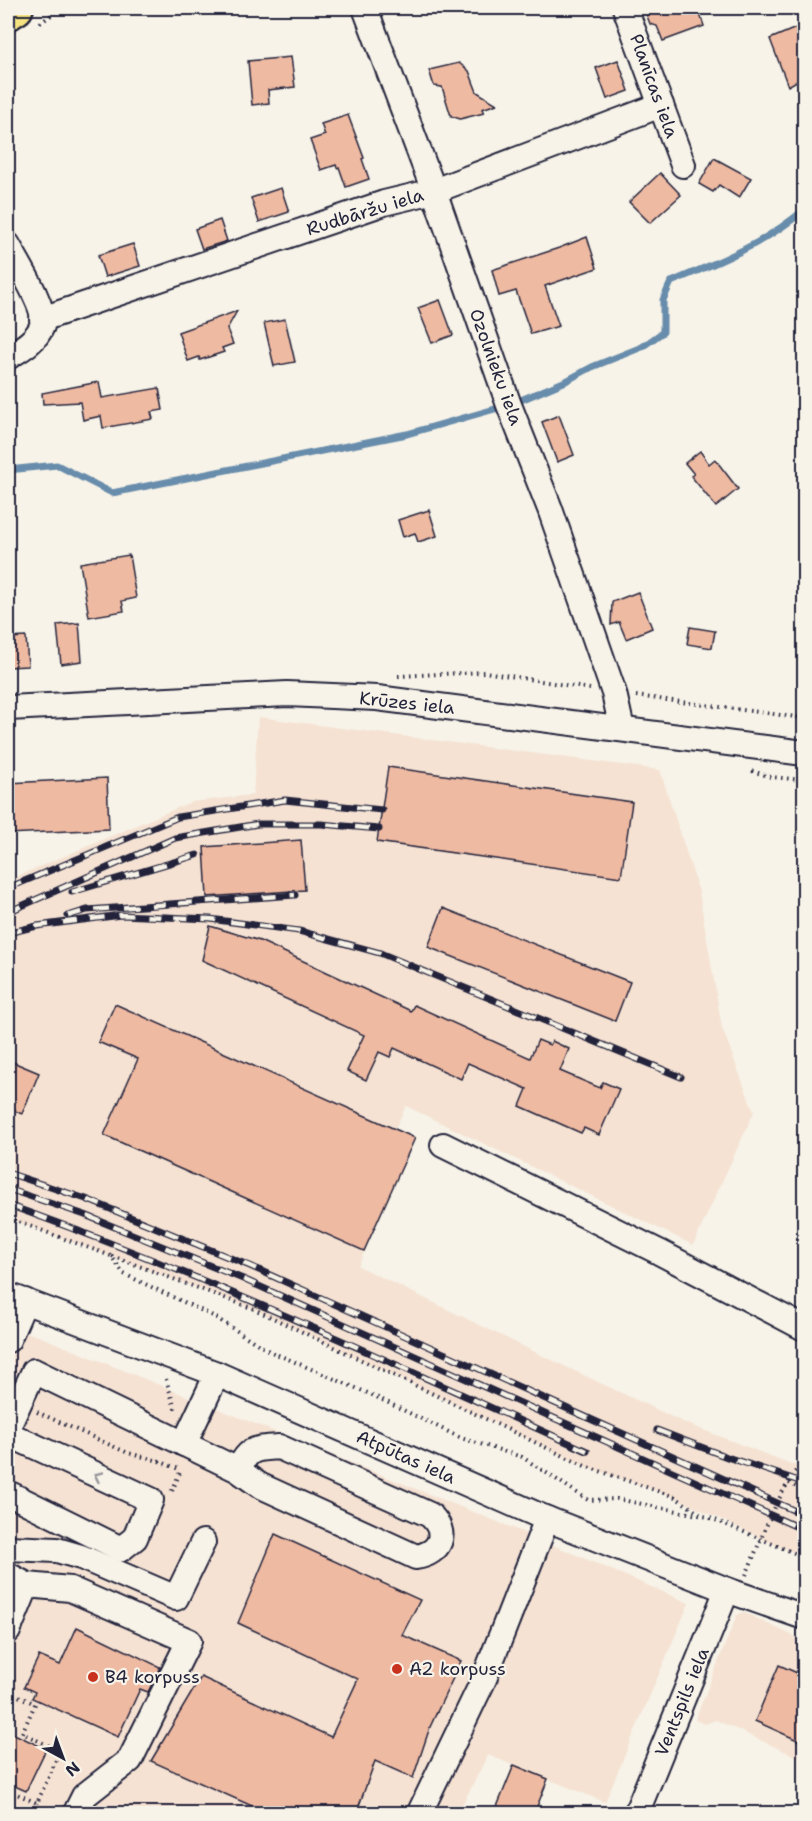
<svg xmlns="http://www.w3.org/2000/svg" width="812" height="1821" font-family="'Shantell Sans',sans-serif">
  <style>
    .built { fill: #f5e2d3 }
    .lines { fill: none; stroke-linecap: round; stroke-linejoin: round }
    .stream { stroke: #688cab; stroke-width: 7 }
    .building { fill: #efbaa2; stroke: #22223b; stroke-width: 1.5 }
    .minor-casing { stroke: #22223b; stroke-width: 28 }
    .highway-casing { stroke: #22223b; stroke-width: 38 }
    .path { stroke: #22223b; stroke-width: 4; stroke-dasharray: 1.5 4.5; stroke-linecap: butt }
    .minor { stroke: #f7f3e8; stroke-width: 24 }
    .highway { stroke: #f5e382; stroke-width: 33 }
    .rail-casing { stroke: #22223b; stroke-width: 7 }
    .rail { stroke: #f7f3e8; stroke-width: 4.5; stroke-dasharray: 14; stroke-linecap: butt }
    .oneway { stroke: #97959a }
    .poi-dot { fill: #c8321e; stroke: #f7f3e8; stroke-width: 2 }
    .labels { text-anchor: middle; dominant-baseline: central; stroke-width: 4.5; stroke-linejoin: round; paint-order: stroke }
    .street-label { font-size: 18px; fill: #22223b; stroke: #f7f3e8 }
    .poi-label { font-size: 18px; fill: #22223b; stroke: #f7f3e8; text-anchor: start }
  </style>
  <rect width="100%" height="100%" fill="#f7f3e8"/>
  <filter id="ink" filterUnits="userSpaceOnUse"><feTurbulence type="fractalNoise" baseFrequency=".0167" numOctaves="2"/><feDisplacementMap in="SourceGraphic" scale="12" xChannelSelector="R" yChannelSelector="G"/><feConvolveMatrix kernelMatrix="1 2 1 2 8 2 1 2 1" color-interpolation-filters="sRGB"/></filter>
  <g filter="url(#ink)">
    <g class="built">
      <polygon points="258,717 660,770 699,892 722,1028 754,1112 693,1245 406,1106 394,1131 415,1138 358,1266 539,1354 685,1423 804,1469 804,1557 762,1539 674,1497 585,1466 254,1309 8,1218 8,880 191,802 253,795"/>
      <polygon points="8,1326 41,1337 520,1531 689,1603 605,1802 488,1755 458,1813 8,1814"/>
      <polygon points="743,1612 804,1641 804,1760 716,1720 705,1724 695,1720 737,1615"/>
    </g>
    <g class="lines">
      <path class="stream" d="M8 470 57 465 112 493 407 434 509 405 566 381 592 367 642 347 663 332V300L671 282C719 262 764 244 804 210"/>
    </g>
    <g class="building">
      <polygon points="644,8 698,8 704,26 663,41 657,26 650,24"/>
      <polygon points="796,28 804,49 804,77 788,86 770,39"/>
      <polygon points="291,57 295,87 268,90 269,103 252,105 248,61"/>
      <polygon points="618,60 629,91 607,99 596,68"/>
      <polygon points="459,63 469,71 477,92 497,104 482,109 484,113 460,119 451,116 442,87 434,86 429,70"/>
      <polygon points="348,115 364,158 362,159 369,179 346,187 339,167 337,168 336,165 321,170 310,140 325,135 321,124"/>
      <polygon points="714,158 751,178 739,198 719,185 713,192 699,184"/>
      <polygon points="660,173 681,195 650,223 629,202"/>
      <polygon points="281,188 289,212 259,222 251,198"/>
      <polygon points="220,220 227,241 202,249 195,229"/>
      <polygon points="587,237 597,268 545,286 559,326 531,334 516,291 499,296 492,270 559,248"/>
      <polygon points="133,244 140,266 105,277 98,255"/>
      <polygon points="440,300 453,335 432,343 418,308"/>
      <polygon points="237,311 227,329 233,344 222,348 224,352 200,360 199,357 188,361 178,332"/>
      <polygon points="285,319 295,362 274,366 264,323"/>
      <polygon points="99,382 102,398 159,388 163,410 151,412 153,419 103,428 101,416 83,420 80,402 43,404 42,393"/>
      <polygon points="559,415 574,455 557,462 542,422"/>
      <polygon points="700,451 709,464 715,459 738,489 716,507 691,476 694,474 685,463"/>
      <polygon points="429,510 437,536 418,542 415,533 403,537 398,520"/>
      <polygon points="129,555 136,598 122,601 124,611 89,617 80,563"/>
      <polygon points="638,592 652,628 626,639 619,622 611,625 612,602"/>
      <polygon points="79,623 82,661 61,664 57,625"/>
      <polygon points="690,627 715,631 712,648 687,644"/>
      <polygon points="26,637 28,666 8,667 8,638"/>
      <polygon points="388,767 632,802 621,877 377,842"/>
      <polygon points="107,778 109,829 8,834 8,783"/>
      <polygon points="301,840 305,890 207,897 204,847"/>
      <polygon points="443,908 630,982 615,1021 428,947"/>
      <polygon points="210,926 260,941 411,1011 414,1005 530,1058 538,1040 550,1045 552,1041 569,1049 560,1071 600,1088 603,1082 619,1089 599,1135 584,1128 581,1133 520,1106 527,1089 468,1063 461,1079 394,1048 390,1057 379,1052 366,1080 347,1071 364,1035 202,960"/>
      <polygon points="115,1004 415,1138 364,1251 104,1135 138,1059 98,1042"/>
      <polygon points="8,1060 39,1073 22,1114 8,1108"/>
      <polygon points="275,1534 420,1600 402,1635 461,1661 430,1727 413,1778 375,1761 356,1814 270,1814 151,1761 201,1677 331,1737 358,1679 238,1623"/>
      <polygon points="77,1627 160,1667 148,1692 140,1689 118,1737 32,1698 35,1692 24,1687 39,1656 60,1665"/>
      <polygon points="779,1665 804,1676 804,1743 755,1721"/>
      <polygon points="8,1731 46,1749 26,1791 8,1783"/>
      <polygon points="514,1765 548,1779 534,1814 494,1814"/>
    </g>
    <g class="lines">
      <defs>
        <g id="minor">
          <polyline points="365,8 434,191 509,405 550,509 614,693 622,729"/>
          <polyline points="625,8 683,165"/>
          <path d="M8 245C16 260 48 310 42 326 36 341 21 349 8 357"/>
          <polyline points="42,319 384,203 434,191 661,105"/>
          <polyline points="8,708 287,694 377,698 804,753"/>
          <polyline points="443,1145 659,1252 804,1328"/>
          <polyline points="8,1295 217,1374 547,1519 727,1590 804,1617"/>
          <polyline points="8,1340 25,1301"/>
          <path d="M8 1427 34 1371 238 1470 259 1485 416 1557C441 1553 449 1533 430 1515L279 1447C255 1449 249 1447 238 1470"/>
          <polyline points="8,1434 151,1500 135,1538 121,1549 8,1493"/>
          <polyline points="184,1444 217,1374"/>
          <polyline points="8,1548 57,1550 81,1557 176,1598 203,1542"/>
          <polyline points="8,1575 27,1585 70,1589 189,1641 130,1760 84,1796 75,1814"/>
          <polyline points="8,1631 27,1585"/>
          <polyline points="419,1814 484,1679 547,1519"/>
          <polyline points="636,1814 727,1590"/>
        </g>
        <polyline id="highway" points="8,13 16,8"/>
      </defs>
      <use href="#minor" class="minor-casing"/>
      <use href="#highway" class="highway-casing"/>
      <g class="path">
        <polyline points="40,23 61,8"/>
        <polyline points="398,676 485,672 590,689"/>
        <polyline points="636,696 804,718"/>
        <polyline points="752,771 771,777 804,780"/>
        <polyline points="8,1218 111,1256 124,1274 213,1316 269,1351 370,1394 461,1438 522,1457 588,1500 617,1499 708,1517 804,1557"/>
        <polyline points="8,1242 8,1239"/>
        <polyline points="112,1256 254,1309 585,1466 675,1497 700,1514"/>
        <polyline points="166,1379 175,1409"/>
        <polyline points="37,1412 128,1453 159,1461 162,1458"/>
        <polyline points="159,1461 181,1470"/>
        <polyline points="789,1483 804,1491"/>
        <polyline points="172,1491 181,1470"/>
        <path d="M746 1575C761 1540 779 1488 804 1461"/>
        <polyline points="8,1691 35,1704 22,1733 60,1751 37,1803 8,1790"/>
        <polyline points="31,1814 37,1803"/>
      </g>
      <use href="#minor" class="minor"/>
      <use href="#highway" class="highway"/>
      <defs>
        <g id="rail">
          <polyline points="8,888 178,817 285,800 382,810"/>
          <polyline points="72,892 197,855"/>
          <polyline points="8,912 175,838 258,824 321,824 379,829"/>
          <polyline points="68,916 87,910 295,895"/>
          <polyline points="8,933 37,926 121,915 210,919 299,931 380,953 681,1077"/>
          <polyline points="8,1173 86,1199 250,1266 804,1515"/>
          <polyline points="8,1189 85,1215 243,1279 804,1530"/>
          <path d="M8 1205C206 1275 396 1365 587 1451"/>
          <polyline points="657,1430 727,1457 802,1482"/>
        </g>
      </defs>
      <use href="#rail" class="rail-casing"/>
      <use href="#rail" class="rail"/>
    </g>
    <defs><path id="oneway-chevron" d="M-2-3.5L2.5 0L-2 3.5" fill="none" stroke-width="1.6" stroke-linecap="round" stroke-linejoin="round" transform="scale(1.5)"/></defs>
    <use class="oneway" href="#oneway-chevron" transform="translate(98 1476) rotate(-155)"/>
  </g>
  <g class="poi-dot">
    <circle cx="397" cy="1669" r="6"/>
    <circle cx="93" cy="1677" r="6"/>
  </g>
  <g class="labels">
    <g class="street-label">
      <text transform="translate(654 86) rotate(70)">Planīcas iela</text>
      <text transform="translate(365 212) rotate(-17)">Rudbāržu iela</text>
      <text transform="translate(496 367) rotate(70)">Ozolnieku iela</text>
      <text transform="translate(407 703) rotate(6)">Krūzes iela</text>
      <text transform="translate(406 1457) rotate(24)">Atpūtas iela</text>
      <text transform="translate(682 1702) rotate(-68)">Ventspils iela</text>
    </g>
    <g class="poi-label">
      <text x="409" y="1669">A2 korpuss</text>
      <text x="105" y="1677">B4 korpuss</text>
    </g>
  </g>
  <rect width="812" height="1821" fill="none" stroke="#f7f3e8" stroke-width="30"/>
  <rect x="15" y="15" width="782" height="1791" fill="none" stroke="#22223b" stroke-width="2" filter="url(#ink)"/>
  <g transform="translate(63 1758) rotate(139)" stroke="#f7f3e8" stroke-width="4.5" paint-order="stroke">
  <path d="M0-4.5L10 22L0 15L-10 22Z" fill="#22223b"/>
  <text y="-9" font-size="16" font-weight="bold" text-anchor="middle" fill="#22223b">N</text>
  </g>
</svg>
